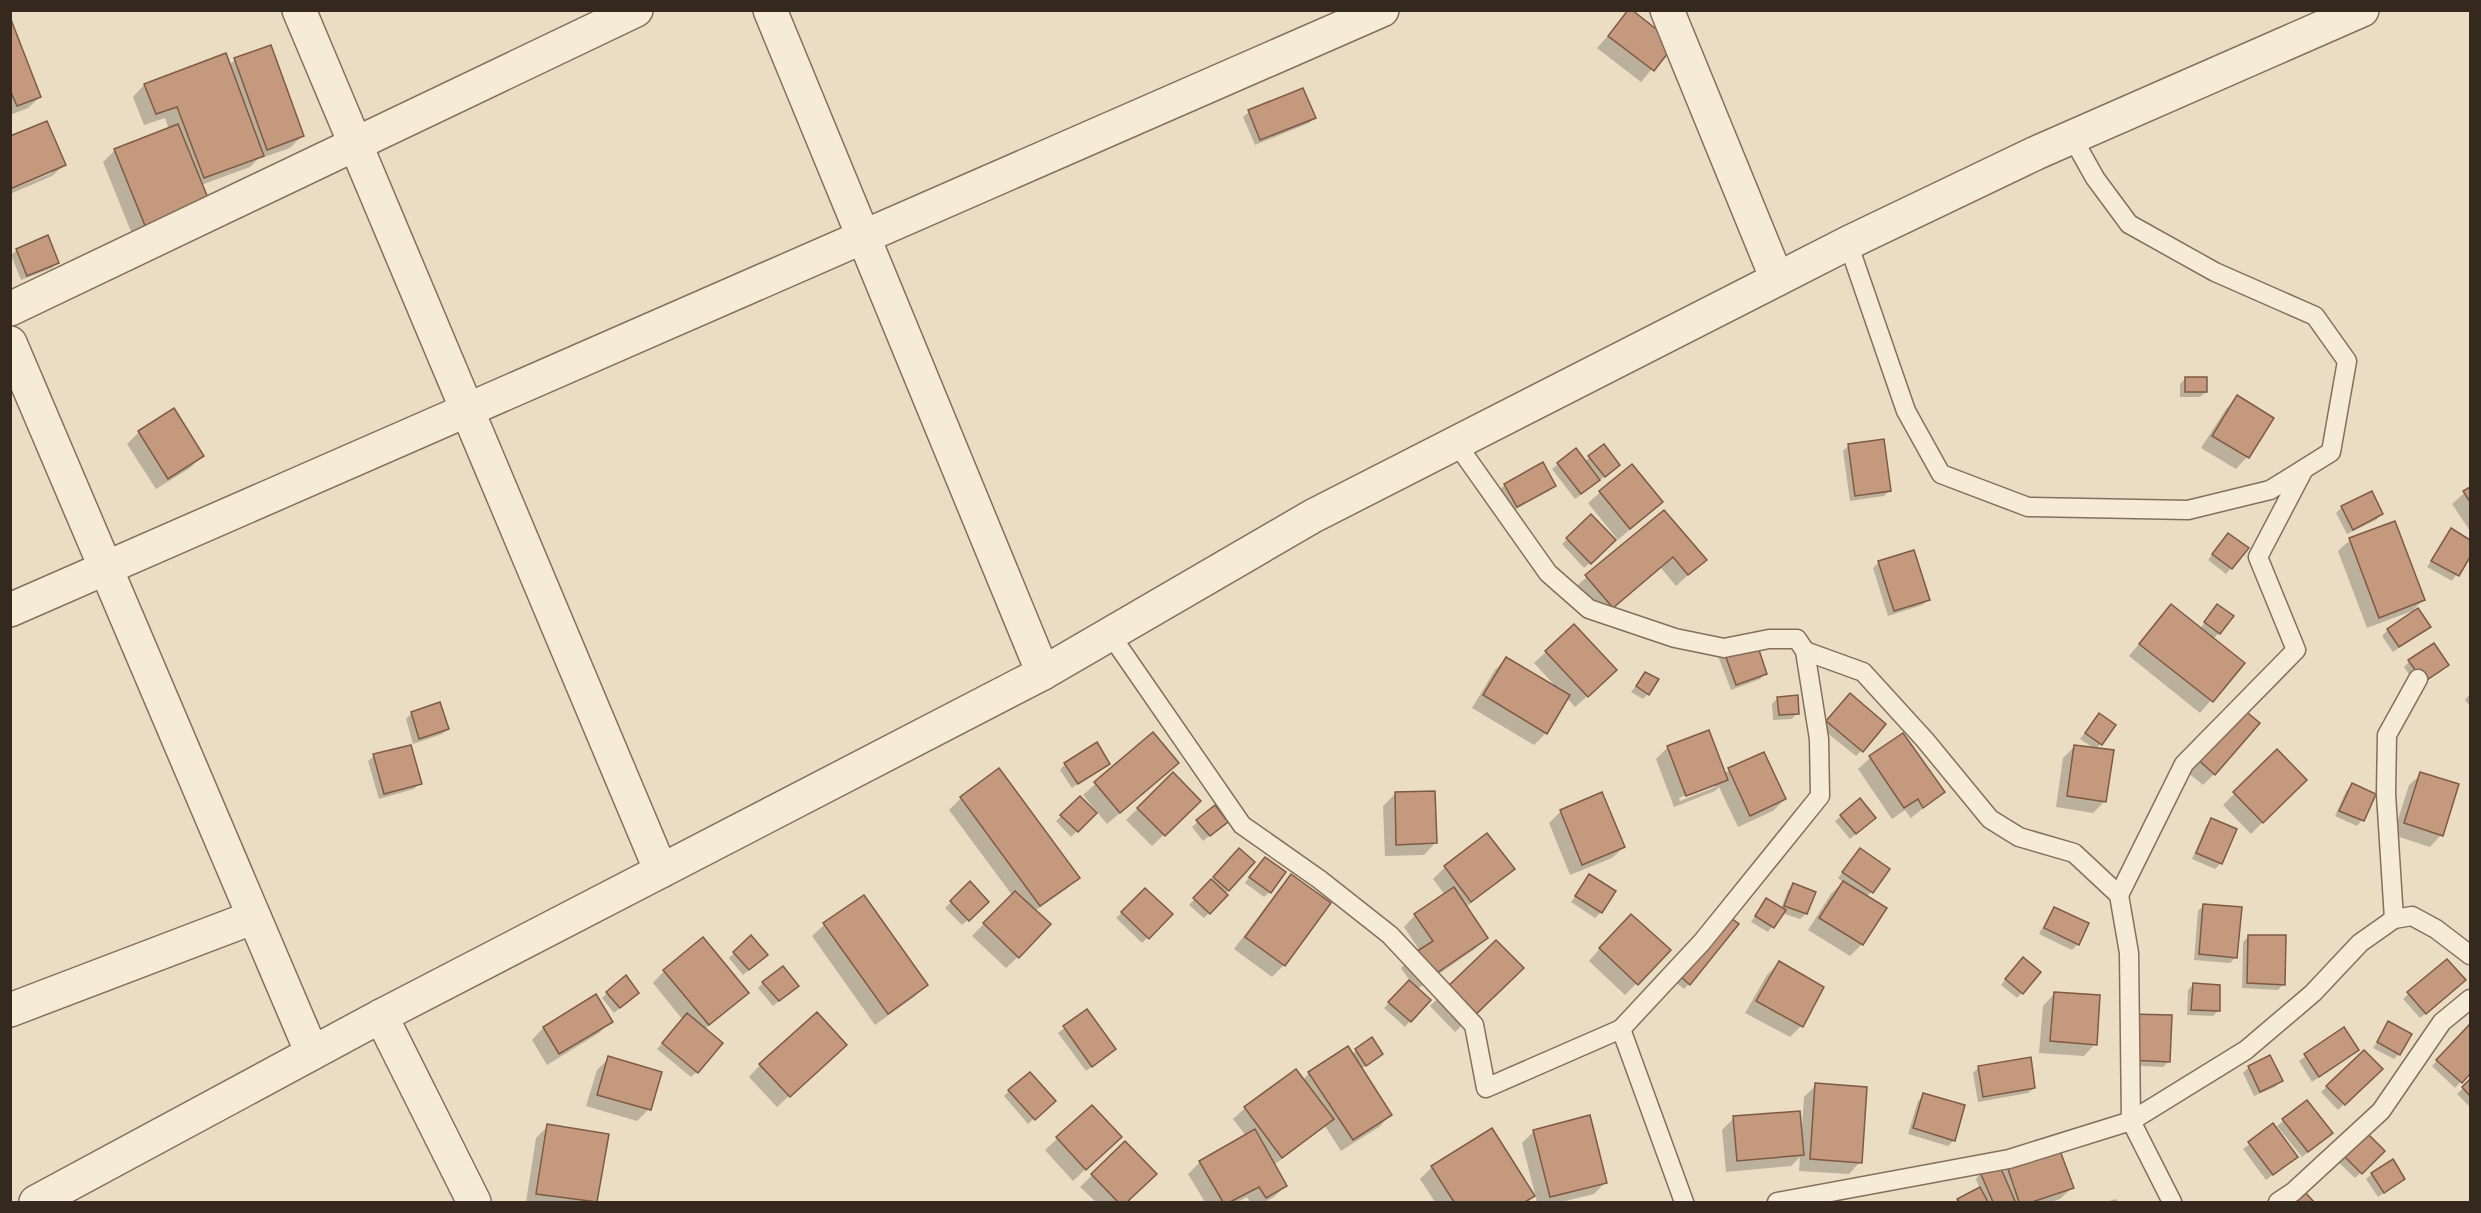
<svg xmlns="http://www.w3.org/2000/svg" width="2481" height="1213" font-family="'Roboto Serif',serif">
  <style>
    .shadow { fill: #0003; fill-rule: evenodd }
    .building { fill: #c4997d; stroke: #7f5a44; stroke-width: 1.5 }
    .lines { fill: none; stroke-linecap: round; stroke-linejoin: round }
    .lane-casing { stroke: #83705c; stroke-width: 21 }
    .street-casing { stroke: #83705c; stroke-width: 36 }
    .lane { stroke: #f5ebd6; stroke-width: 18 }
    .street { stroke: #f5ebd6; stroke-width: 33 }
  </style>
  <rect width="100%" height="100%" fill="#eaddc4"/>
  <g class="shadow">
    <polygon points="1630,11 1673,44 1641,82 1597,48"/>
    <polygon points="10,21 40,97 28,108 10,115"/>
    <polygon points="235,60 302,136 290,148 258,159 250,167 201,185 134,239 103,162 115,150 169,129 165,118 144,125 133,97 144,85 229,65"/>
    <polygon points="1303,90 1314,118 1309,123 1255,145 1243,117 1249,112"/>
    <polygon points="64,165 52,176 10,194 10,190 52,173 52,169"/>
    <polygon points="17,250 57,262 52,268 21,280 11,255"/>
    <polygon points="2186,378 2206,392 2200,397 2180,397 2180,384"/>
    <polygon points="2238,397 2272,418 2247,457 2236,469 2201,448 2226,409"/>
    <polygon points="139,432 202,456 190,468 156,489 127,444"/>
    <polygon points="1604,446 1613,470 1575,499 1552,469 1558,464 1584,462"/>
    <polygon points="1848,446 1889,491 1884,496 1850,501 1843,451"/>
    <polygon points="1631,466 1661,502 1618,540 1588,503"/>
    <polygon points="1505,485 1554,485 1549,491 1511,512 1499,490"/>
    <polygon points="2470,488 2470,531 2452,504"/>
    <polygon points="2342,507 2382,514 2376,520 2347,534 2336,513"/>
    <polygon points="1664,512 1705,560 1676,586 1661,568 1600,618 1574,588"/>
    <polygon points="1591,516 1609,546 1584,568 1562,544"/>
    <polygon points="2451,530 2470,542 2470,554 2452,581 2427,567"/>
    <polygon points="2223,540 2231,568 2226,574 2208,560"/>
    <polygon points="2350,540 2423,600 2412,611 2367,628 2338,551"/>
    <polygon points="1879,562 1928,600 1922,605 1888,616 1873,568"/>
    <polygon points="2171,606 2200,629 2212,612 2219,633 2213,639 2243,663 2200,713 2129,656"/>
    <polygon points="2429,627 2393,652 2382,636 2388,630"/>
    <polygon points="1724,650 1766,673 1760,679 1731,690 1718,656"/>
    <polygon points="1546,652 1603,682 1575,707 1567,698 1546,733 1534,745 1472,708 1495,670 1506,659 1558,689 1534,663"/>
    <polygon points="2409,662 2442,670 2418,687 2404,667"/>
    <polygon points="1645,673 1648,694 1643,699 1631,692"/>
    <polygon points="2470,694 2470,706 2465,700"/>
    <polygon points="1778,698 1797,713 1792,719 1773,720 1772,704"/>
    <polygon points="1844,701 1861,751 1856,756 1821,728"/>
    <polygon points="439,704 448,729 442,734 413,744 406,719 411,714"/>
    <polygon points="2099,715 2101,744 2095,749 2105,801 2093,813 2056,807 2063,758 2075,746 2095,749 2080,739"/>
    <polygon points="2226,718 2214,774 2203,785 2182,768"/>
    <polygon points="1153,734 1166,774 1107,824 1083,795"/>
    <polygon points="1903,735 1943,792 1911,818 1905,810 1892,819 1858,769 1870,758"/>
    <path d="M1668 747 1725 774 1729 770 1764 754 1785 799 1773 811 1738 827 1719 787 1715 791 1674 807 1656 759ZM1715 783V787L1680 801 1679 798Z"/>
    <polygon points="2277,751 2305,780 2251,834 2223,805"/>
    <polygon points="374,756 420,783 414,789 379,799 368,761"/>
    <polygon points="1108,763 1072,788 1060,770 1065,764"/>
    <polygon points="999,771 1078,878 1066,889 1035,911 1018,957 1006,968 972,936 1012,895 949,810 961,798"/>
    <polygon points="1173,774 1199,801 1152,846 1126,820"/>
    <polygon points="2421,774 2441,835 2430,847 2393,835 2409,785"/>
    <polygon points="2352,785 2362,820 2357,826 2335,816 2346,791"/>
    <polygon points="1395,794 1435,843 1424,855 1385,856 1383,806"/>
    <polygon points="1080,798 1095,813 1071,837 1056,821"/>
    <polygon points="1215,807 1220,827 1203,841 1192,827"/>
    <polygon points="1561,811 1624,847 1612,858 1570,875 1549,823"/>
    <polygon points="1841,816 1868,823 1850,839 1835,821"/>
    <polygon points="2212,820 2221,863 2215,869 2192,859 2206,826"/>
    <polygon points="1860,850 1888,870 1867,897 1862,944 1850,956 1808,930 1831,894 1843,882 1838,878"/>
    <polygon points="1234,855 1253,863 1204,918 1189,905"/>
    <polygon points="1259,864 1270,892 1264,897 1245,883"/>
    <polygon points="1445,867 1513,869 1466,907 1486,937 1475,949 1417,989 1410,1021 1405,1027 1384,1008 1410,981 1401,968 1420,951 1404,927 1415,915 1445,895 1433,879"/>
    <polygon points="1292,876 1329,903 1284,965 1272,977 1234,949 1280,888"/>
    <polygon points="1590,876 1601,912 1595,918 1571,902"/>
    <polygon points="970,884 987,902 962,925 945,908"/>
    <polygon points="1794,885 1814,893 1806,914 1800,919 1782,913 1768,932 1751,922 1766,900 1781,909 1788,890"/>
    <polygon points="1145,890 1171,914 1142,943 1116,918"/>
    <polygon points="863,897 926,985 914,997 875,1025 812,936 824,925"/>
    <polygon points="2204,905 2236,957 2230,963 2194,960 2198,911"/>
    <polygon points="2054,909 2078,944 2072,950 2039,934 2049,915"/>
    <polygon points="1714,916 1689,984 1684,989 1666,975"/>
    <polygon points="1619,927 1637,983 1625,995 1589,961"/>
    <polygon points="2249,936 2283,984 2278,990 2242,988 2243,942"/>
    <polygon points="1496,942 1522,968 1455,1032 1430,1006"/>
    <polygon points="734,953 760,960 743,975 729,958"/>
    <polygon points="1779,963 1801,1026 1790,1037 1745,1013 1767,975"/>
    <polygon points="2017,965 2022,993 2017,998 2001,985"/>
    <polygon points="664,971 747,993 704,1030 697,1072 691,1077 657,1049 683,1020 653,983"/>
    <polygon points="763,983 791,991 773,1006 758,988"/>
    <polygon points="2193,985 2218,1011 2213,1016 2187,1015 2188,990"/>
    <polygon points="2459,986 2420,1018 2403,999 2409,993"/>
    <polygon points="607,993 632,998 614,1013 602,998"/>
    <polygon points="2054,994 2095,1044 2084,1056 2039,1053 2043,1006"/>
    <polygon points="596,996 611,1021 599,1033 547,1065 532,1040 543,1028"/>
    <polygon points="1086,1011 1114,1049 1086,1071 1058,1033"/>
    <polygon points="2124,1021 2169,1061 2163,1067 2124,1065"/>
    <polygon points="2389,1023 2399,1054 2394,1059 2373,1048"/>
    <polygon points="2470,1026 2470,1072 2455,1088 2432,1066"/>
    <polygon points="2344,1029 2351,1055 2312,1082 2299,1061"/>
    <polygon points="1356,1050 1381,1054 1361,1069 1390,1115 1379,1127 1341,1151 1325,1126 1274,1165 1285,1186 1274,1197 1265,1202 1250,1202 1247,1197 1237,1202 1205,1202 1188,1174 1200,1162 1246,1136 1233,1119 1245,1108 1303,1080 1309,1073 1352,1055"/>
    <polygon points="2364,1052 2381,1069 2338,1110 2321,1092"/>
    <polygon points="833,1056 777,1107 749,1077 760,1065"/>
    <polygon points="609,1058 649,1109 637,1121 586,1106 597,1070"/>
    <polygon points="1979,1067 2034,1088 2028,1093 1978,1102 1973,1073"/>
    <polygon points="2249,1067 2281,1081 2275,1087 2254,1096 2243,1073"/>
    <polygon points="2470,1081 2470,1107 2457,1094"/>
    <polygon points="1816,1085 1860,1162 1849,1174 1799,1171 1800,1157 1791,1166 1726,1172 1722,1130 1734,1118 1802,1126 1804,1097"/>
    <polygon points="1009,1091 1048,1106 1028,1124 1004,1096"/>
    <polygon points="1924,1095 1954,1140 1948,1146 1908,1134 1918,1101"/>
    <polygon points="2307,1102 2326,1138 2302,1157 2277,1126"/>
    <polygon points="1092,1107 1108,1148 1073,1181 1045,1150"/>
    <polygon points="548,1126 607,1135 595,1202 526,1202 536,1138"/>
    <polygon points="2273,1126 2296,1157 2266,1180 2243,1149"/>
    <polygon points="1534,1131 1605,1183 1594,1194 1561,1202 1537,1202 1522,1143"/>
    <polygon points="2363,1131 2383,1151 2355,1178 2335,1159"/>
    <polygon points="1125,1143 1155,1174 1126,1202 1096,1202 1080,1187"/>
    <polygon points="1432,1167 1533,1196 1527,1202 1435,1202 1420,1179"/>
    <polygon points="2007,1168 2072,1188 2060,1199 2051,1202 1956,1202 1980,1189 1976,1179 1981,1173 2002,1173"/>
    <polygon points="2372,1174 2403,1179 2378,1197 2366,1179"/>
    <polygon points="2116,1199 2118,1202 2105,1202"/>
  </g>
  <g class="building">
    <polygon points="1628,10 1632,10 1675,44 1654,71 1608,36"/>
    <polygon points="10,17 41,97 17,106 10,90"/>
    <polygon points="271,45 304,136 267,150 234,58"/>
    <polygon points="226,53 264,156 204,178 177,107 156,114 144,84"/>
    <polygon points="1303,88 1316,118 1260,140 1248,110"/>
    <polygon points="47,121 66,165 10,189 10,136"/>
    <polygon points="178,124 210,203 146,228 114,149"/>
    <polygon points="48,235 59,263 27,276 16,249"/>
    <rect x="2185" y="377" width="22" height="15"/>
    <polygon points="2237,395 2274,418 2249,458 2212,436"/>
    <polygon points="174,408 204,456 168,479 138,431"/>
    <polygon points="1884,439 1891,491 1855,496 1848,444"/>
    <polygon points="1604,444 1620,465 1605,477 1588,456"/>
    <polygon points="1576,448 1600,480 1581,494 1557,463"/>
    <polygon points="1543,462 1556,486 1517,507 1504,484"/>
    <polygon points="1632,464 1663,502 1630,529 1599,491"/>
    <polygon points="2470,487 2470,502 2463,491"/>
    <polygon points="2372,491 2383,514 2353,530 2341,506"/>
    <polygon points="1664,510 1707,560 1688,575 1673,557 1613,608 1585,575"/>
    <polygon points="1591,514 1616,540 1591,564 1566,538"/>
    <polygon points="2395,521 2425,600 2379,618 2349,538"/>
    <polygon points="2451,528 2470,540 2470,557 2459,576 2431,561"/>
    <polygon points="2228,533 2249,548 2232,569 2212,554"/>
    <polygon points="1914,550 1930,600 1894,611 1878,561"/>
    <polygon points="2171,604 2245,663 2213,702 2139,644"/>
    <polygon points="2217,604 2234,616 2220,634 2204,622"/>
    <polygon points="2418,608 2431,627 2399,647 2387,629"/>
    <polygon points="1574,624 1617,670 1588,697 1545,651"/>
    <polygon points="1755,638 1767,674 1736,685 1723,649"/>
    <polygon points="2434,643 2449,665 2424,682 2408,660"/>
    <polygon points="1506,657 1570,695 1547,734 1483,695"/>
    <polygon points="1645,672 1659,679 1649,695 1636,686"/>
    <polygon points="1850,693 1886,724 1863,752 1826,721"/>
    <polygon points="1798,695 1799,714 1779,715 1777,697"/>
    <polygon points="440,702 449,729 419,739 411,712"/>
    <polygon points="2237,704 2260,723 2215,775 2193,755"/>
    <polygon points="2099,713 2116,725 2102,745 2085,733"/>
    <polygon points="1709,730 1728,780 1686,796 1667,746"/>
    <polygon points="1153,732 1179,763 1120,813 1094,782"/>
    <polygon points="1903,733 1945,792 1923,808 1918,799 1904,808 1869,756"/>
    <polygon points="1097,742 1110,764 1078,784 1064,763"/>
    <polygon points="411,745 422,784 384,794 373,754"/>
    <polygon points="2074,745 2114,750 2106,802 2067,796"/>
    <polygon points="2277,749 2307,780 2263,823 2233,792"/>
    <polygon points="1764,752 1786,799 1750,816 1728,768"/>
    <polygon points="999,768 1080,878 1040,906 960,797"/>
    <polygon points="1173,772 1201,801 1165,836 1137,808"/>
    <polygon points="2420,772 2459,784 2443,836 2404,823"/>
    <polygon points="2352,783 2376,794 2364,821 2339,811"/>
    <polygon points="1435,791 1437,843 1396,845 1395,792"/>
    <polygon points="1602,792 1625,847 1582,865 1560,810"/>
    <polygon points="1080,796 1097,813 1078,832 1060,815"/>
    <polygon points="1860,798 1876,818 1856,834 1840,815"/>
    <polygon points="1215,805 1228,822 1210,836 1196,820"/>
    <polygon points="2211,818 2237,829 2222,864 2196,853"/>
    <polygon points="1487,833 1515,869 1471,902 1444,866"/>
    <polygon points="1239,848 1255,862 1229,891 1213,877"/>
    <polygon points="1860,848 1890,869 1873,893 1842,872"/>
    <polygon points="1265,857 1286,872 1271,893 1249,877"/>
    <polygon points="1291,874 1331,903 1285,966 1245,937"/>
    <polygon points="1589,874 1616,891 1602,913 1575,896"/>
    <polygon points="1211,879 1228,895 1210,914 1193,898"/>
    <polygon points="970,881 989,902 969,921 950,901"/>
    <polygon points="1843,881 1887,908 1863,945 1819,918"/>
    <polygon points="1793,883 1816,892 1807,914 1784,906"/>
    <polygon points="1454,887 1488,938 1428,979 1411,955 1433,941 1414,914"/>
    <polygon points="1145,888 1173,914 1149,939 1121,912"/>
    <polygon points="1015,891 1051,924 1019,958 983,923"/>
    <polygon points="864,895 928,985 888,1014 823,923"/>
    <polygon points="1766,898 1786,910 1774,928 1755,916"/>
    <polygon points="2203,904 2242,907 2237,958 2199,954"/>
    <polygon points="2054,907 2089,923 2079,945 2044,928"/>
    <polygon points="1719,909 1739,924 1690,985 1671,968"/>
    <polygon points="1631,914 1671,950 1638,985 1599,948"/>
    <polygon points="751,935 768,955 749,970 733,952"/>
    <polygon points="2248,935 2286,935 2285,985 2247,983"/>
    <polygon points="703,937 749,993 709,1025 663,970"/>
    <polygon points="1496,940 1524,968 1468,1022 1440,994"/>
    <polygon points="2023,957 2041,972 2023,994 2005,979"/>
    <polygon points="2447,959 2466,980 2426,1014 2407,992"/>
    <polygon points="1779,961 1824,987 1803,1027 1756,1001"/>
    <polygon points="783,966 799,986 779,1001 762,982"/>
    <polygon points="626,975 639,993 620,1008 606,992"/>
    <polygon points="1409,980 1431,1000 1411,1022 1388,1002"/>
    <polygon points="2193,983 2220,985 2220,1011 2191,1010"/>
    <polygon points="2054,992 2100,995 2097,1045 2050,1041"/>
    <polygon points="596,994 613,1022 559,1054 543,1027"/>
    <polygon points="1087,1009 1116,1049 1092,1067 1063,1026"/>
    <polygon points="817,1012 847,1045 790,1097 759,1064"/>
    <polygon points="687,1013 723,1043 698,1073 662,1043"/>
    <polygon points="2129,1014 2172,1015 2170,1062 2129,1060"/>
    <polygon points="2388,1021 2412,1034 2400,1055 2377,1042"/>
    <polygon points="2470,1024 2470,1074 2462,1083 2436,1060"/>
    <polygon points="2344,1027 2359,1050 2319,1077 2304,1054"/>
    <polygon points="1372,1037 1383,1054 1366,1066 1355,1049"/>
    <polygon points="1348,1046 1392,1115 1353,1140 1308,1072"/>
    <polygon points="2364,1050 2383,1069 2345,1105 2326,1086"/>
    <polygon points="2270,1055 2283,1081 2260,1092 2248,1066"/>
    <polygon points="608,1056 662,1072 651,1110 597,1095"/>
    <polygon points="2031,1057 2035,1088 1983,1097 1978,1066"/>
    <polygon points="1296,1069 1334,1119 1282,1158 1244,1107"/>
    <polygon points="1030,1072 1056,1101 1035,1120 1008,1090"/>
    <polygon points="2470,1079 2470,1096 2462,1087"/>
    <polygon points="1815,1083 1867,1087 1862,1163 1810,1159"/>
    <polygon points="1923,1093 1965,1105 1955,1141 1913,1128"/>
    <polygon points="2307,1100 2333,1133 2308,1152 2282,1119"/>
    <polygon points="1092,1105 1122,1137 1086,1170 1056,1137"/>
    <polygon points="1800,1111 1804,1155 1737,1161 1733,1116"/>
    <polygon points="1590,1115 1607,1183 1550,1197 1533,1130"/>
    <polygon points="2273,1123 2298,1157 2273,1175 2248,1142"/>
    <polygon points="547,1124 609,1134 597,1202 536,1194"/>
    <polygon points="1492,1128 1535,1196 1525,1202 1454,1202 1431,1166"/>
    <polygon points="1255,1129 1287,1186 1266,1198 1259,1187 1230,1202 1223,1202 1199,1161"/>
    <polygon points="2363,1129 2385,1151 2362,1174 2340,1152"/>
    <polygon points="1125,1141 1157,1174 1127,1202 1118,1202 1091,1174"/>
    <polygon points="2059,1148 2074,1188 2032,1202 2019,1202 2007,1166"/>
    <polygon points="2393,1159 2405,1179 2384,1193 2371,1173"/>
    <polygon points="1999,1164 2015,1201 2012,1202 1993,1202 1980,1172"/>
    <polygon points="1980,1187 1988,1202 1959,1202 1957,1199"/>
    <polygon points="2304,1191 2314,1202 2290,1202"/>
  </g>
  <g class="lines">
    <defs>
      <g id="lane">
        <polyline points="1848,243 1906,411 1941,474 2028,507 2188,510 2270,490 2331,452 2347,361 2315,316 2215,272 2129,224 2095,178 2072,137"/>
        <polyline points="1110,634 1242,825 1319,879 1390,935 1474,1025 1486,1088 1621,1029 1702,942 1820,796 1819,739 1805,651 1797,639 1769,639 1724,648 1675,638 1589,609 1548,573 1456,443"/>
        <polyline points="2119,895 2184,764 2296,650 2258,557 2304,469"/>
        <polyline points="2394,919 2386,794 2387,735 2418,679"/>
        <polyline points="1621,1029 1684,1202"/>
        <polyline points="1777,1202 2009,1159 2131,1121 2129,953 2119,895 2074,853 2019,837 1990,819 1925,740 1863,672 1805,651"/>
        <polyline points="2172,1202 2131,1121 2246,1050 2313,993 2360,943 2394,919 2412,916 2436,929 2470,955"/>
        <polyline points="2278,1202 2293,1192 2381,1111 2442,1022 2470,999"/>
      </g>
      <g id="street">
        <polyline points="299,10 661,871"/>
        <polyline points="770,10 1043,673"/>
        <polyline points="1667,10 1777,279"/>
        <polyline points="10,309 636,10"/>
        <polyline points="10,343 312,1053"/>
        <polyline points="10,610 1382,10"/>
        <polyline points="10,1010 254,917"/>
        <polyline points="381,1016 474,1202"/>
        <polyline points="36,1202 381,1016 1043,673 1313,516 1848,243 2036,153 2362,10"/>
      </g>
    </defs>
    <use href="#lane" class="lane-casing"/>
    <use href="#street" class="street-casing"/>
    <use href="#lane" class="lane"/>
    <use href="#street" class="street"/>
  </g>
  <rect width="2481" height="1213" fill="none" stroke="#34281f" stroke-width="24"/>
</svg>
